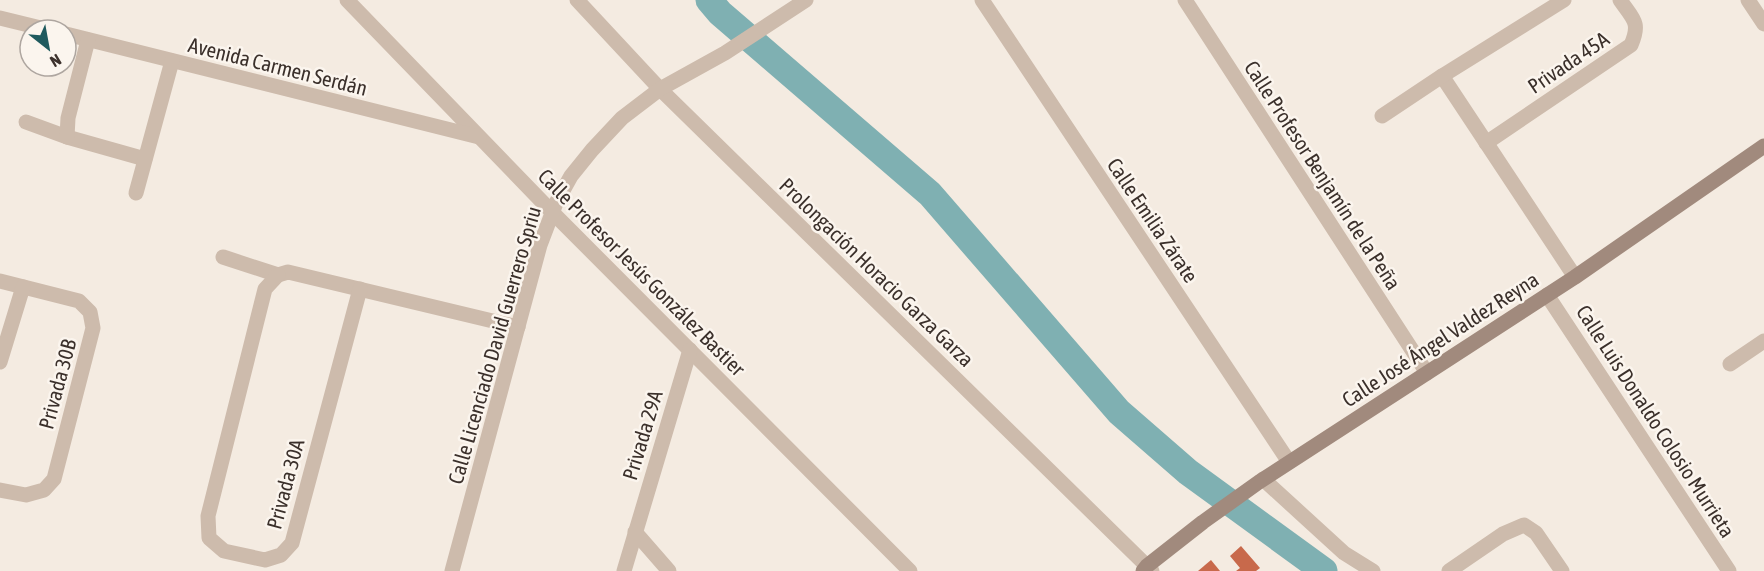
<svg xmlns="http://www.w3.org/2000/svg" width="1764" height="571" font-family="'Asap Condensed',sans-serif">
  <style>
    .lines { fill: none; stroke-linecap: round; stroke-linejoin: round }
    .canal { stroke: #7fb0b2; stroke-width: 27 }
    .building { fill: #c8694b }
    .street { stroke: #cdbbac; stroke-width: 15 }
    .secondary { stroke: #a18a7d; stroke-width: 15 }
    .labels { text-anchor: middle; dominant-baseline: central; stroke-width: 5; stroke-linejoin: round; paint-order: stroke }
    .street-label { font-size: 21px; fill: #3b302b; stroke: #fbf5ee }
  </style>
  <rect width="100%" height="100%" fill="#f4ebe1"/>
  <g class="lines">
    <polyline class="canal" points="709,0 720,13 930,194 1119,412 1188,472 1324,571"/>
  </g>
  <g class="building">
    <polygon points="1241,546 1260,568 1256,571 1236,571 1240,568 1230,556"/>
    <polygon points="1211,560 1220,571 1198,571"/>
  </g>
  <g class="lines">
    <g class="street">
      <polyline points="347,0 552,212 910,571"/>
      <polyline points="577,0 660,89 1152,571"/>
      <polyline points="982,0 1289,462"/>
      <polyline points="1185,0 1427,373"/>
      <polyline points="1748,0 1764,24"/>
      <polyline points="0,18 49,30"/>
      <polyline points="66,34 479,137"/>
      <polyline points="1442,76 1575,277"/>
      <polyline points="1382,116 1442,76 1564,0"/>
      <polyline points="26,122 67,137 145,159"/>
      <polyline points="67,137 68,118 88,40"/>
      <path d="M1486 143 1631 45C1641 22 1633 19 1620 0"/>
      <polyline points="136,193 172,61"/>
      <polyline points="223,257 278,275 288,272 518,327"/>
      <polyline points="278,275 265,289 208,516 209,538 224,551 265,560 281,555 292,543 360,289"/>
      <polyline points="0,281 79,301 90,312 93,328 54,479 44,490 26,495 0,490"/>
      <polyline points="1547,295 1729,571"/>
      <polyline points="0,362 23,287"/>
      <polyline points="1730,364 1764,341"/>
      <polyline points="1263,479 1344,553 1373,571"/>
      <polyline points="635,532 669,571"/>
      <polyline points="452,571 540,245 556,203 571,176 592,150 622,118 660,89 725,53 806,0"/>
      <polyline points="624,571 690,350"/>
      <polyline points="1449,571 1503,534 1524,525 1536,533 1562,571"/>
    </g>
    <polyline class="secondary" points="1143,571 1147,566 1203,522 1259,482 1575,277 1764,146"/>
  </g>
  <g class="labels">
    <g class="street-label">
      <text transform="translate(1568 62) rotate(-34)">Privada 45A</text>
      <text transform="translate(278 66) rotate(14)">Avenida Carmen Serdán</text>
      <text transform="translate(1323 175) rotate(57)">Calle Profesor Benjamín de la Peña</text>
      <text transform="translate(1153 220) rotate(56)">Calle Emilia Zárate</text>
      <text transform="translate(642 272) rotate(45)">Calle Profesor Jesús González Bastier</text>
      <text transform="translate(877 272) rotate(44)">Prolongación Horacio Garza Garza</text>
      <text transform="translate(1440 339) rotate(-33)">Calle José Ángel Valdez Reyna</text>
      <text transform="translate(494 345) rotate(-74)">Calle Licenciado David Guerrero Spriu</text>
      <text transform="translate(57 384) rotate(-75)">Privada 30B</text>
      <text transform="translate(1656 421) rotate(57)">Calle Luis Donaldo Colosio Murrieta</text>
      <text transform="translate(642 435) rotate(-73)">Privada 29A</text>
      <text transform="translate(285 484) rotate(-75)">Privada 30A</text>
    </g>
  </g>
  <g transform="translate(48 48) rotate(149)"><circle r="28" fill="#fbf5ee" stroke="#aea6a0" stroke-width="1.5"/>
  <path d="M0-4.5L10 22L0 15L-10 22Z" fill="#1f5a5e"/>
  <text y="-9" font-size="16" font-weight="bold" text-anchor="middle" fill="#3b302b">N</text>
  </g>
</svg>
